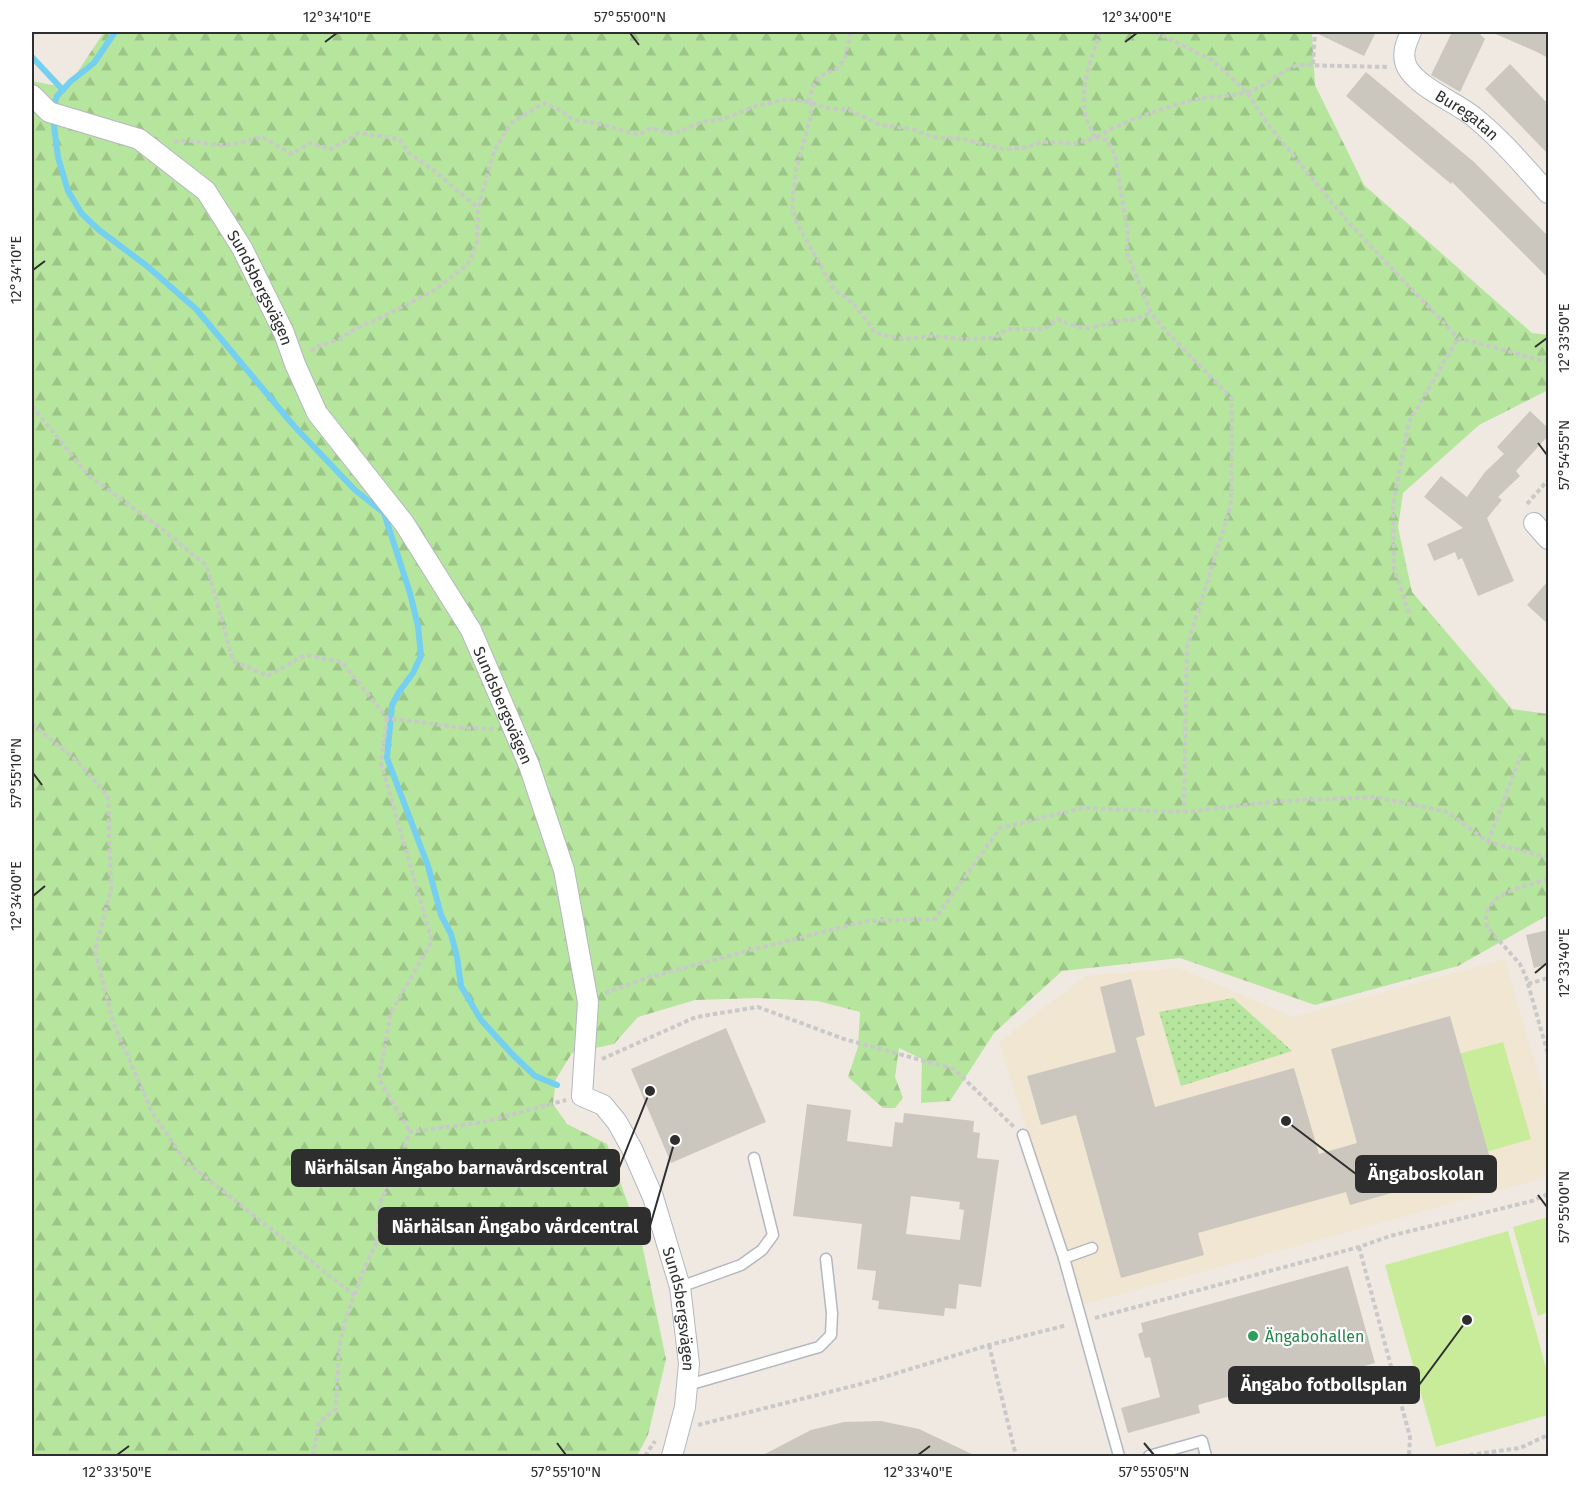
<svg xmlns="http://www.w3.org/2000/svg" width="1580" height="1488" font-family="'Fira Sans',sans-serif">
  <style>
    .education { fill: #f0e6d1 }
    .grass { fill: url(#grass-dots) }
    .forest { fill: url(#forest-firs) }
    .pitch { fill: #c9ec9a }
    .lines { fill: none; stroke-linecap: round; stroke-linejoin: round }
    .stream { stroke: #75cff0; stroke-width: 6 }
    .building { fill: #cbc7bf; fill-rule: evenodd }
    .service-casing { stroke: #b4b7c1; stroke-width: 13 }
    .minor-casing { stroke: #b4b7c1; stroke-width: 22 }
    .path { stroke: #c9c9c9; stroke-width: 4; stroke-dasharray: 4.5 3; stroke-linecap: butt }
    .service { stroke: #fff; stroke-width: 10 }
    .minor { stroke: #fff; stroke-width: 20 }
    .ticks { fill: none; stroke: #2e2e2e; stroke-width: 2 }
    .leisure-dot { fill: #2e9e5b; stroke: #fff; stroke-width: 2 }
    .labels { text-anchor: middle; dominant-baseline: central; stroke-width: 4.5; stroke-linejoin: round; paint-order: stroke }
    .street-label { font-size: 16px; fill: #2e2e2e; stroke: #fff }
    .leisure-label { font-size: 16px; fill: #27864d; stroke: #fff; text-anchor: start }
    .leader { fill: none; stroke: #2e2e2e; stroke-width: 2 }
    .callout-dot { fill: #2e2e2e; stroke: #fff; stroke-width: 2 }
    .callout { fill: #2e2e2e; stroke: #2e2e2e; stroke-width: 2 }
    .callout-label { font-size: 18px; text-anchor: middle; font-weight: bold; fill: #fff }
    .neatline { fill: none; stroke: #2e2e2e; stroke-width: 2 }
    .ticks-label { font-size: 15px; text-anchor: middle; fill: #2e2e2e }
  </style>
  <defs>
    <pattern id="grass-dots" width="8" height="8" patternUnits="userSpaceOnUse" patternTransform="scale(1.5)"><rect width="8" height="8" fill="#b6e59e"/><path d="M2 2h.1M6 6h.1" fill="none" stroke="#9dc588" stroke-width="1.8" stroke-linecap="round"/></pattern>
    <pattern id="forest-firs" width="22" height="20" patternUnits="userSpaceOnUse" patternTransform="scale(1.5)"><rect width="22" height="20" fill="#b6e59e"/><path d="M5 1l3.5 6h-7zM16 11l3.5 6h-7z" fill="#9dc588"/></pattern>
  </defs>
  <rect width="100%" height="100%" fill="#efe9e1"/>
  <polygon class="education" points="1505,959 1548,1108 1548,1177 1081,1305 999,1042 1086,976 1179,968 1293,1017"/>
  <polygon class="grass" points="1233,998 1292,1051 1181,1086 1159,1012"/>
  <polygon class="forest" points="104,32 1312,32 1315,85 1364,185 1532,333 1548,335 1548,390 1479,425 1403,493 1398,527 1412,592 1512,709 1548,714 1548,915 1458,966 1315,1005 1180,958 1062,971 994,1033 950,1101 921,1103 922,1059 899,1048 895,1077 903,1098 895,1108 883,1108 848,1077 858,1047 860,1012 818,1001 758,998 695,1000 638,1017 614,1044 572,1053 556,1079 553,1104 567,1124 607,1144 642,1244 666,1359 648,1435 637,1456 32,1456 32,81 67,88"/>
  <g class="pitch">
    <polygon points="1503,1042 1531,1139 1486,1152 1458,1054"/>
    <polygon points="1548,1217 1548,1312 1538,1316 1513,1227"/>
    <polygon points="1508,1231 1548,1375 1548,1415 1436,1447 1385,1265"/>
  </g>
  <g class="lines">
    <g class="stream">
      <polyline points="115,32 94,63 71,81 57,96 52,111 58,157 68,191 82,214 99,230 147,266 196,309 294,426 355,490 384,513 410,593 418,626 421,656 413,673 399,692 392,705 387,758 428,866 441,915 451,934 457,957 461,986 481,1020 513,1055 535,1076 557,1085"/>
      <polyline points="32,57 63,90"/>
    </g>
  </g>
  <g class="building">
    <polygon points="1314,32 1376,32 1364,56"/>
    <polygon points="1452,32 1478,32 1485,39 1460,92 1431,75"/>
    <polygon points="1491,32 1548,32 1548,58 1537,52"/>
    <polygon points="1510,64 1548,104 1548,154 1485,89"/>
    <polygon points="1366,72 1474,162 1548,236 1548,278 1452,182 1451,184 1346,96"/>
    <polygon points="1530,411 1548,428 1548,436 1516,471 1520,476 1498,497 1502,500 1487,518 1514,581 1478,596 1462,558 1458,560 1455,552 1434,561 1427,544 1463,528 1424,497 1441,476 1467,497 1485,472 1504,454 1497,447"/>
    <polygon points="1548,581 1548,624 1527,605"/>
    <polygon points="1548,930 1548,964 1534,968 1526,935"/>
    <polygon points="1131,979 1145,1035 1136,1038 1155,1107 1294,1068 1319,1154 1357,1143 1331,1049 1450,1016 1490,1158 1400,1183 1402,1190 1350,1205 1346,1192 1198,1233 1204,1255 1121,1278 1076,1115 1041,1125 1027,1076 1116,1052 1100,987"/>
    <polygon points="726,1028 766,1122 671,1163 631,1069"/>
    <path d="M807 1104 851 1110 847 1141 892 1147 895 1122 903 1123 904 1113 974 1121 973 1132 980 1133 977 1158 999 1160 981 1287 959 1284 956 1309 945 1308 944 1316 878 1309 879 1301 872 1300 876 1271 857 1269 862 1224 793 1216ZM911 1196 960 1202 959 1209 964 1210 960 1240 906 1234Z"/>
    <polygon points="1348,1266 1375,1363 1249,1398 1248,1391 1198,1405 1200,1413 1128,1433 1121,1408 1160,1397 1150,1357 1145,1358 1138,1334 1143,1332 1141,1323"/>
    <polygon points="881,1421 919,1429 976,1456 761,1456 811,1430 844,1422"/>
  </g>
  <g class="lines">
    <defs>
      <g id="service">
        <polyline points="1023,1135 1064,1258 1119,1456"/>
        <polyline points="1064,1258 1092,1248"/>
        <polyline points="680,1287 741,1265 762,1250 773,1235 754,1158"/>
        <polyline points="688,1385 819,1347 831,1335 832,1313 826,1259"/>
        <polyline points="1149,1456 1202,1441 1206,1456"/>
      </g>
      <g id="minor">
        <path id="s1" d="M1411 32C1406 43 1401 55 1407 67 1417 87 1457 103 1474 117 1501 139 1525 167 1548 193"/>
        <path id="s2" d="M32 95 49 112 139 139 206 191 242 248 284 333 295 364 317 413 404 523 471 630 529 765 564 870 588 1002 582 1096 603 1105 617 1122 632 1149 653 1197 680 1287 689 1364 685 1407 672 1456"/>
        <polyline points="1534,523 1548,539"/>
      </g>
    </defs>
    <use href="#service" class="service-casing"/>
    <use href="#minor" class="minor-casing"/>
    <g class="path">
      <path d="M1100 32C1091 60 1078 90 1087 120 1089 126 1093 132 1095 138 1115 124 1175 103 1199 99 1215 96 1234 97 1250 91 1268 85 1280 71 1298 65L1388 67"/>
      <polyline points="1155,32 1212,60 1247,92 1266,122 1348,222 1458,338 1548,362"/>
      <polyline points="1313,64 1315,32"/>
      <polyline points="809,102 812,88 820,76 835,70 844,60 851,32"/>
      <path d="M811 102V116L796 169 792 206 796 221 834 290C853 301 864 315 875 333L903 339 933 336 964 339 995 338 1007 329H1045L1058 319C1070 325 1082 330 1095 327"/>
      <path d="M174 142C188 138 203 144 218 145 233 145 248 141 262 137L292 154 310 143 331 149 359 133 399 139 409 153 436 172 478 208"/>
      <polyline points="1094,327 1122,320 1132,320 1151,313"/>
      <polyline points="311,351 316,347 340,339 356,328 376,320 433,291 468,264 477,243 478,208 494,151 511,123 544,103 558,109 574,120 595,123 638,135 651,128 674,134 701,122 724,119 756,106 788,99 809,102 826,108 849,110 881,125 912,129 933,137 964,139 1003,149 1023,148 1042,142 1078,143 1095,138 1107,140 1115,155 1128,234 1127,253 1151,313 1162,327 1232,399 1231,505 1187,647 1184,812"/>
      <polyline points="32,406 88,475 162,529 207,566 233,661 268,676 305,655 342,662 387,718 464,728 494,729"/>
      <polyline points="1527,504 1548,480"/>
      <polyline points="1409,613 1394,569 1393,504 1409,422 1458,338"/>
      <polyline points="387,718 381,763 432,941 391,1012 379,1079 410,1132"/>
      <polyline points="32,724 76,760 108,796 111,890 95,951 113,1022 152,1112 185,1161 354,1295"/>
      <polyline points="1488,842 1521,755"/>
      <path d="M1548 879C1525 887 1479 893 1487 927L1520 964 1526 977 1548 1054"/>
      <polyline points="1528,984 1548,978"/>
      <polyline points="605,993 646,978 755,949 867,921 935,919 1000,828 1083,808 1184,812 1281,801 1375,797 1448,812 1488,842 1548,857"/>
      <polyline points="602,1059 696,1017 758,1007 844,1039 954,1069 1014,1127"/>
      <polyline points="1359,1247 1410,1437 1409,1456"/>
      <polyline points="1095,1318 1359,1247 1390,1236 1532,1201 1548,1194"/>
      <polyline points="989,1345 1016,1456"/>
      <polyline points="698,1425 861,1384 989,1345 1067,1325"/>
      <polyline points="313,1456 319,1422 336,1409 339,1348 346,1317 364,1269 377,1242 380,1202 392,1179 410,1132 484,1122 566,1100"/>
      <polyline points="645,1456 655,1441"/>
      <polyline points="1462,1456 1520,1448 1548,1435"/>
    </g>
    <use href="#service" class="service"/>
    <use href="#minor" class="minor"/>
  </g>
  <path class="ticks" d="M630 33 639 45M325 42 337 33M1125 42 1137 33M33 270 45 261M1535 347 1547 338M1538 443 1547 455M33 773 42 785M33 896 45 886M1535 973 1547 963M1538 1195 1547 1207M557 1443 566 1455M1144 1443 1154 1455M117 1455 129 1446M918 1455 930 1446"/>
  <circle class="leisure-dot" cx="1253" cy="1336" r="6"/>
  <g class="labels">
    <g class="street-label">
      <text stroke="none"><textPath href="#s1" startOffset="114">Buregatan</textPath></text>
      <text stroke="none"><textPath href="#s2" startOffset="314">Sundsbergsvägen</textPath></text>
      <text stroke="none"><textPath href="#s2" startOffset="800">Sundsbergsvägen</textPath></text>
      <text stroke="none"><textPath href="#s2" startOffset="1448">Sundsbergsvägen</textPath></text>
    </g>
    <g class="leisure-label">
      <text x="1265" y="1336">Ängabohallen</text>
    </g>
  </g>
  <path class="leader" d="M650 1091L619 1168M1286 1121L1356 1174M675 1140L650 1226M1467 1320L1419 1385"/>
  <g class="callout-dot">
    <circle cx="650" cy="1091" r="6"/>
    <circle cx="1286" cy="1121" r="6"/>
    <circle cx="675" cy="1140" r="6"/>
    <circle cx="1467" cy="1320" r="6"/>
  </g>
  <g class="callout">
    <rect x="292" y="1150" width="327" height="36" rx="6"/>
    <rect x="1356" y="1156" width="140" height="36" rx="6"/>
    <rect x="379" y="1208" width="271" height="36" rx="6"/>
    <rect x="1229" y="1367" width="190" height="36" rx="6"/>
  </g>
  <g class="callout-label">
    <text x="456" y="1174">Närhälsan Ängabo barnavårdscentral</text>
    <text x="1426" y="1180">Ängaboskolan</text>
    <text x="515" y="1233">Närhälsan Ängabo vårdcentral</text>
    <text x="1324" y="1391">Ängabo fotbollsplan</text>
  </g>
  <rect width="1580" height="1488" fill="none" stroke="#ffffff" stroke-width="66"/>
  <rect x="33" y="33" width="1514" height="1422" class="neatline"/>
  <g class="ticks-label">
    <text x="337" y="22">12°34'10"E</text>
    <text x="630" y="22">57°55'00"N</text>
    <text x="1137" y="22">12°34'00"E</text>
    <text transform="translate(16 270) rotate(-90)" y="5">12°34'10"E</text>
    <text transform="translate(1564 338) rotate(-90)" y="5">12°33'50"E</text>
    <text transform="translate(1564 455) rotate(-90)" y="5">57°54'55"N</text>
    <text transform="translate(16 773) rotate(-90)" y="5">57°55'10"N</text>
    <text transform="translate(16 896) rotate(-90)" y="5">12°34'00"E</text>
    <text transform="translate(1564 963) rotate(-90)" y="5">12°33'40"E</text>
    <text transform="translate(1564 1207) rotate(-90)" y="5">57°55'00"N</text>
    <text x="117" y="1477">12°33'50"E</text>
    <text x="566" y="1477">57°55'10"N</text>
    <text x="918" y="1477">12°33'40"E</text>
    <text x="1154" y="1477">57°55'05"N</text>
  </g>
</svg>
